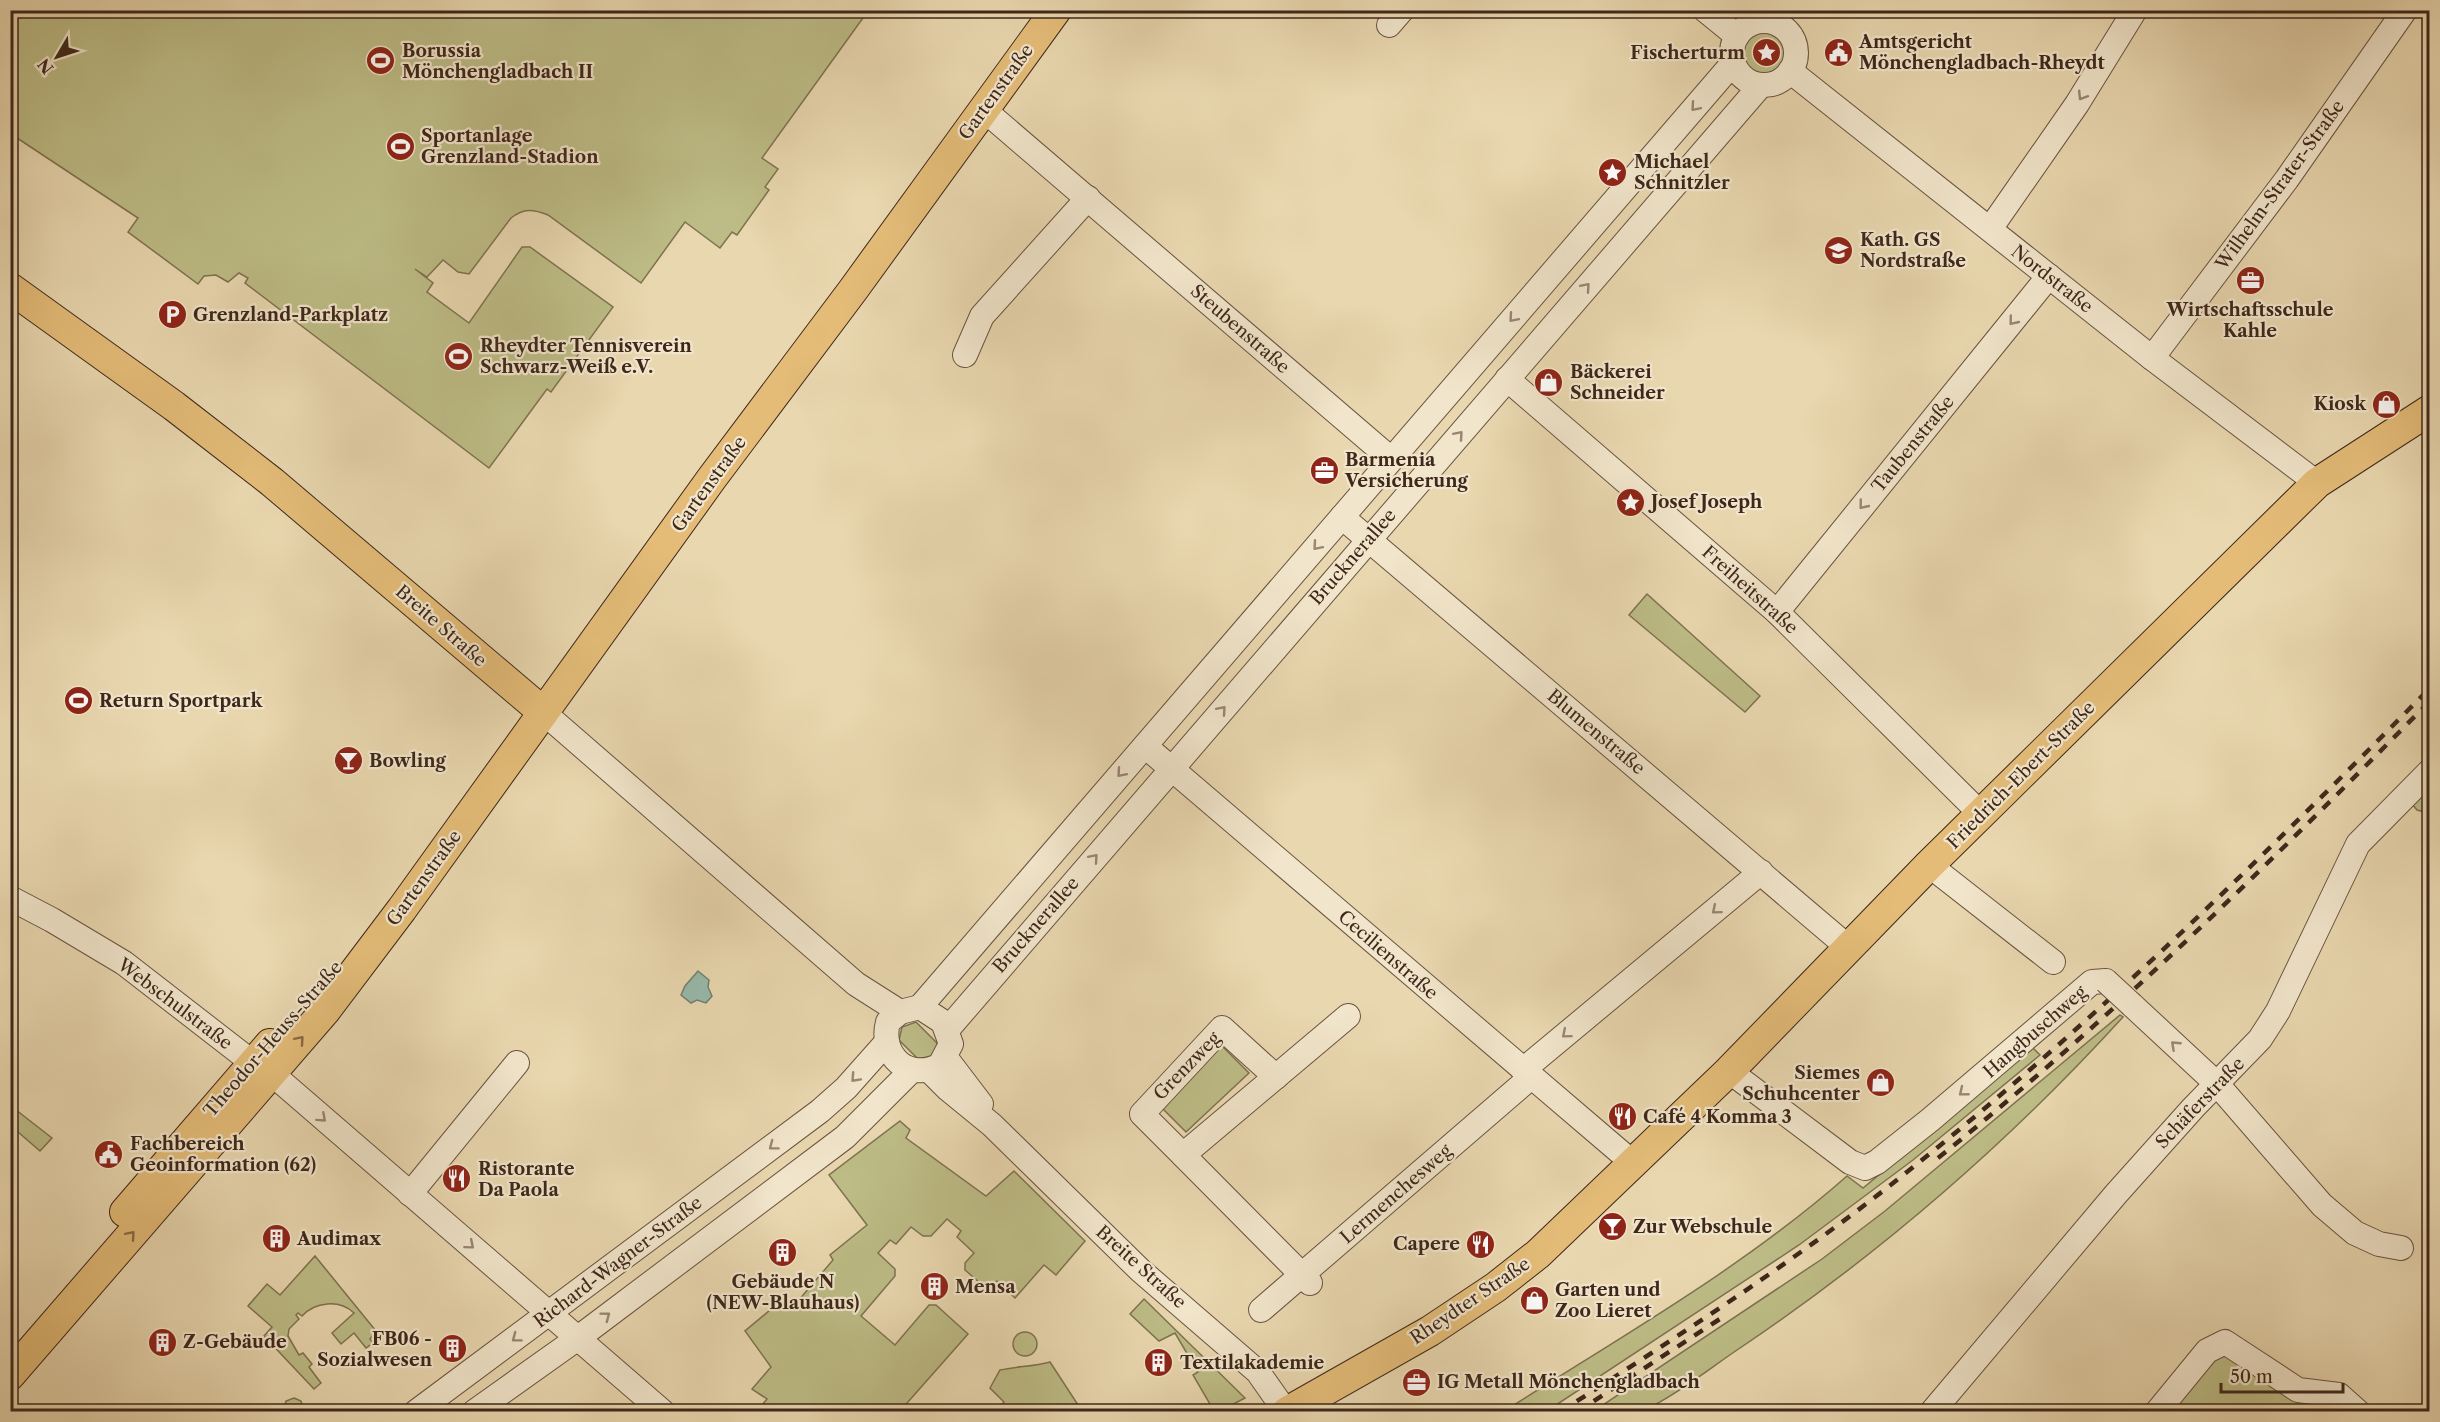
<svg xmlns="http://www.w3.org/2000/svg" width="2440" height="1422" font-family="'Libre Caslon Text',serif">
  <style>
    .green { fill: #bdbc86; stroke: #7e7250; stroke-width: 1.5 }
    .water { fill: #97baac; stroke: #737f72; stroke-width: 1.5 }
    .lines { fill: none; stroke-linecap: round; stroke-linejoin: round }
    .minor-casing { stroke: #695340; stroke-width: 26 }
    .major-casing { stroke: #3e271b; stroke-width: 32 }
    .minor { stroke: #f1e5cb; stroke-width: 24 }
    .major { stroke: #e4bc78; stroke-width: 30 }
    .rail { stroke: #3e271b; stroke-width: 4.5; stroke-dasharray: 10 10; stroke-linecap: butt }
    .minor-bridge-casing { stroke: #695340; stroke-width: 26; stroke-linecap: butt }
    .minor-bridge { stroke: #f1e5cb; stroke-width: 24 }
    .oneway { stroke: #988673 }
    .oneway2 { stroke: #896a45 }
    .labels { text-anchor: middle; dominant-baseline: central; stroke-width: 4.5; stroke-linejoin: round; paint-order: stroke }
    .poi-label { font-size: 18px; font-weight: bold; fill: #3e271b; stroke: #f1e5cb; text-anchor: start }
    .street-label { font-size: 18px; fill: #3e271b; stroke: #f1e5cb }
  </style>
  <rect width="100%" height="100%" fill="#e9d7af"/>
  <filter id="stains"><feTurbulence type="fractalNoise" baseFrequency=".00333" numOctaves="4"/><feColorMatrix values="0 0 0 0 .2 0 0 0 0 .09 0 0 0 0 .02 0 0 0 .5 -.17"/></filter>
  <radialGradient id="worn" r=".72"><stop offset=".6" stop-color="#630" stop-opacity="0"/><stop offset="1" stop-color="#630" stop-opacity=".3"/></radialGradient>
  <g class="green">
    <path d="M10 11 868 10V11L762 158 778 169 765 187 769 190 737 235 732 232 720 248 685 222 641 283 548 215C533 209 524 208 511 218L469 274 458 272 443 260 427 277 415 269 433 283 427 292 469 323 522 247H530L613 307 551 392 547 389 489 468 245 283 248 278 239 273 228 282 216 275 204 276 198 284 128 232 138 218 11 134Z"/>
    <circle cx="1762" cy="54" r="23"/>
    <polygon points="1647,594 1760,696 1745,712 1629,615"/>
    <polygon points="2429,784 2429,826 2425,824 2428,813 2417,810 2411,803"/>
    <path d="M2120 1015 2123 1017C2010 1141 1882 1252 1743 1346 1714 1365 1674 1397 1644 1410 1632 1416 1608 1412 1594 1411L1822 1259 1885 1211Z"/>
    <polygon points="916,1022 937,1043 937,1048 930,1059 917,1058 899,1040 902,1027"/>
    <polygon points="1221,1045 1249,1073 1186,1132 1163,1109"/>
    <path d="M2033 1048 2040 1055 1913 1160 1799 1245 1547 1411 1503 1412C1620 1337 1743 1268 1847 1176L1863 1188Z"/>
    <polygon points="11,1106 52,1138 40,1151 11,1126"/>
    <polygon points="900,1121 910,1130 906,1138 986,1196 1014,1171 1085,1241 1056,1275 1044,1265 1015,1298 997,1281 988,1290 965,1270 965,1263 974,1253 957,1237 961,1231 947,1219 931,1236 923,1236 911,1227 896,1244 890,1240 878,1253 895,1269 895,1276 861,1316 895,1345 929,1305 936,1305 968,1334 900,1411 789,1412 782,1407 778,1411 757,1411 767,1399 752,1389 771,1367 745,1331 782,1300 798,1301 833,1260 830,1255 867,1225 829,1175"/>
    <path d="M315 1256 376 1331 370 1339 373 1343 366 1348 354 1333 341 1344 332 1333 354 1313C339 1299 315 1302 302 1316L298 1313 296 1315 299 1319 289 1329 288 1336 299 1355 303 1353 312 1364 309 1367 321 1383 314 1389 264 1336 272 1327 248 1306 267 1284 280 1295Z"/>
    <polygon points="1144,1299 1245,1398 1220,1411 1214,1411 1193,1375 1198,1372 1175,1333 1159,1341 1130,1314"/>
    <circle cx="1025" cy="1344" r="12"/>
    <polygon points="2224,1351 2309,1403 2338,1411 2181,1412 2174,1407 2211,1358"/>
    <path d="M1050 1362 1082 1411H996L1004 1402 990 1388 1000 1370C1017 1366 1033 1367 1050 1362Z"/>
    <polygon points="294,1398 301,1401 304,1411 283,1411 286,1401"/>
  </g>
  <polygon class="water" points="698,971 709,980 708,987 712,996 706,1003 697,1000 691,1003 681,995 685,986"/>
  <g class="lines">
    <defs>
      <g id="minor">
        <polyline points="1705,10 1737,36"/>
        <circle cx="1764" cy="53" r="32"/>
        <polyline points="1389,25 1402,10"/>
        <polyline points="1790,71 2152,358 2317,483"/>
        <polyline points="984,110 1391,459"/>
        <polyline points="1990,229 2077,104 2135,10"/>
        <polyline points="965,355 982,316 1088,198"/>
        <polyline points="2152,358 2287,179 2405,10"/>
        <polyline points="1507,379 1777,612 1982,815"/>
        <polyline points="1342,517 1849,948"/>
        <polyline points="1777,612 2049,276"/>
        <polyline points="543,712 856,984 900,1012"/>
        <polyline points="1145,746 1633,1163"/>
        <polyline points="1929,865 2053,962"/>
        <polyline points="10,898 52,920 124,963 244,1056 278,1079 663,1412"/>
        <polyline points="2132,1005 2217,1084 2322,1205 2355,1233 2379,1244 2401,1248"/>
        <polyline points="920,1007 1733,63"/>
        <path d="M920 1007 943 1022 951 1044 940 1065C909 1082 879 1056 888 1022L900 1012Z"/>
        <polyline points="947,1030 1761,85"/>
        <polyline points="946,1058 981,1104"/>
        <polyline points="1523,1070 1761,872"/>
        <polyline points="930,1071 948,1089 992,1125 1141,1271 1258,1372 1286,1412"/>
        <polyline points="1729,1071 1850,1162 1865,1168 1877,1162 1930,1120 2092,982 2106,981"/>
        <polyline points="1183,1155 1142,1114 1222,1028 1276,1077"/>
        <polyline points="410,1194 517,1063"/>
        <polyline points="1310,1283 1183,1155 1348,1016"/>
        <polyline points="1261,1310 1531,1077"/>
        <polyline points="416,1412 820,1111 846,1088 886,1043"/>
        <polyline points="474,1412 578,1338 845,1137 912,1070"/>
        <polyline points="1932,1412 2116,1194 2193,1108 2260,1039 2278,1011 2358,844 2430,771"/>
        <polyline points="2157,1412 2207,1351 2225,1342 2298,1390 2339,1395 2358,1412"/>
      </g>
      <g id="major">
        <polyline points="10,288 174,406 272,482 543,712"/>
        <polyline points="125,1212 270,1044"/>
        <polyline points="10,1375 325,1011 402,909 712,478 853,290 1056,10"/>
        <polyline points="1287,1412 1430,1331 1496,1287 1538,1254 1729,1071 1929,865 2317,483 2430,410"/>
      </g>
    </defs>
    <use href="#minor" class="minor-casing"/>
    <use href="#major" class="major-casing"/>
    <use href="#minor" class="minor"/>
    <use href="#major" class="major"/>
    <g class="rail">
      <path d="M1938 1158C2113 1018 2272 861 2430 701"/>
      <path d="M1560 1412C1677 1337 1794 1262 1902 1176 2091 1026 2261 859 2430 688"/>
      <polyline points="1577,1412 1726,1315"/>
    </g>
    <defs>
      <polyline id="minor-bridge" points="2106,981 2132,1005"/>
    </defs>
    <use href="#minor-bridge" class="minor-bridge-casing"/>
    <use href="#minor-bridge" class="minor-bridge"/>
  </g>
  <defs><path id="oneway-chevron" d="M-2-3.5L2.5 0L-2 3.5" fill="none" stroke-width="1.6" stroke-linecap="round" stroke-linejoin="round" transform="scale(1.5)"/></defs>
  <g class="oneway">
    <use href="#oneway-chevron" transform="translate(2082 96) rotate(122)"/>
    <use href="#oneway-chevron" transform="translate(1695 107) rotate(131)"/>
    <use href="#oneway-chevron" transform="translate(1586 287) rotate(-49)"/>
    <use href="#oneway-chevron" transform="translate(1513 318) rotate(131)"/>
    <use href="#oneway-chevron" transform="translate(2013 321) rotate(129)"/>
    <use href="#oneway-chevron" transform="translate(1459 435) rotate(-49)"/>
    <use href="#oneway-chevron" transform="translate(1863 505) rotate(129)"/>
    <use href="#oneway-chevron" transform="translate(1317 546) rotate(131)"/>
    <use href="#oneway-chevron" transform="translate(1222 710) rotate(-49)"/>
    <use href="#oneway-chevron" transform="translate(1121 773) rotate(131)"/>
    <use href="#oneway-chevron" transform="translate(1094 858) rotate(-49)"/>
    <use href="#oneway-chevron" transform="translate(1716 910) rotate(140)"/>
    <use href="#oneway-chevron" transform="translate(1566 1034) rotate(140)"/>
    <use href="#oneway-chevron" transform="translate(2175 1045) rotate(-137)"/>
    <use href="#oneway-chevron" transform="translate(855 1078) rotate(133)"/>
    <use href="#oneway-chevron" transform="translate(1963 1092) rotate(141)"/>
    <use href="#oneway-chevron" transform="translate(322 1118) rotate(42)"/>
    <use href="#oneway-chevron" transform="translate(773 1146) rotate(143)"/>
    <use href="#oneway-chevron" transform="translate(470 1245) rotate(40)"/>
    <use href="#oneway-chevron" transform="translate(606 1316) rotate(-37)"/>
    <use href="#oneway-chevron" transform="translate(516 1338) rotate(143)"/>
  </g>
  <g class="oneway2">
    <use href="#oneway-chevron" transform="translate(300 1040) rotate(-49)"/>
    <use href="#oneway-chevron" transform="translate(131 1235) rotate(-49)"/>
  </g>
  <defs>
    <symbol id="civic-disc" viewBox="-11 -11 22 22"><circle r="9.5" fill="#8f2418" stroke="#f1e5cb"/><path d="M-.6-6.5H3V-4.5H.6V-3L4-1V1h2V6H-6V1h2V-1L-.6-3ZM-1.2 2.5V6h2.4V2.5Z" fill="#fff"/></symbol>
    <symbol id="sight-disc" viewBox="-11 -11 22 22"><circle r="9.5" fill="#8f2418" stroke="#f1e5cb"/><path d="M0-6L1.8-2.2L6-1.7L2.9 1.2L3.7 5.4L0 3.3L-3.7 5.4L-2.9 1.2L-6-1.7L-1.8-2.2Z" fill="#fff"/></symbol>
    <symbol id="stadium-disc" viewBox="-11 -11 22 22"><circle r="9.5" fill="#8f2418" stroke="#f1e5cb"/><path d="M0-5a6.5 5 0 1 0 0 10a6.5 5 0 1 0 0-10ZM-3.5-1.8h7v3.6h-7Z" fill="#fff"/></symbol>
    <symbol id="school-disc" viewBox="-11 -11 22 22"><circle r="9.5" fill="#8f2418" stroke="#f1e5cb"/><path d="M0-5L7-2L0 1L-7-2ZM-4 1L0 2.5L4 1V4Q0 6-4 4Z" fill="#fff"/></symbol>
    <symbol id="office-disc" viewBox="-11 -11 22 22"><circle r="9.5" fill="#8f2418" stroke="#f1e5cb"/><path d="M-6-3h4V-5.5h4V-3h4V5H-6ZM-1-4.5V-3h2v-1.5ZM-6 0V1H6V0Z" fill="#fff"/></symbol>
    <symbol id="parking-disc" viewBox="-11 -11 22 22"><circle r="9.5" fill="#8f2418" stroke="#f1e5cb"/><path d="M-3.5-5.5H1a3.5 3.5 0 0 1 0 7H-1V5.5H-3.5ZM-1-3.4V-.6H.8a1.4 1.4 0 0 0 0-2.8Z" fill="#fff"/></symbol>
    <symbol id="shop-disc" viewBox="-11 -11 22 22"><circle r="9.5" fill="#8f2418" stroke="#f1e5cb"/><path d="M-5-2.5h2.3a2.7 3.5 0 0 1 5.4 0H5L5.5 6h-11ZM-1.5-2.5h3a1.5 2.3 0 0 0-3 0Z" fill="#fff"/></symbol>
    <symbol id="bar-disc" viewBox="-11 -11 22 22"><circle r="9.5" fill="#8f2418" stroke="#f1e5cb"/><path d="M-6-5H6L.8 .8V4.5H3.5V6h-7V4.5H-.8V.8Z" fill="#fff"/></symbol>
    <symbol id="restaurant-disc" viewBox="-11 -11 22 22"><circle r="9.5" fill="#8f2418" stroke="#f1e5cb"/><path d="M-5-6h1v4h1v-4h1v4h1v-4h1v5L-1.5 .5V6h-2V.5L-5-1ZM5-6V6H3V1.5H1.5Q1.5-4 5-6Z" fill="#fff"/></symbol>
    <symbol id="building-disc" viewBox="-11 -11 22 22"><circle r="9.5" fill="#8f2418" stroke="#f1e5cb"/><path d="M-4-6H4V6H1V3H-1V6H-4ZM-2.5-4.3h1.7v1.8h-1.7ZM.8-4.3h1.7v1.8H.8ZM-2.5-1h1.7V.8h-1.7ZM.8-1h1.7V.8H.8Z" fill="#fff"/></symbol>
  </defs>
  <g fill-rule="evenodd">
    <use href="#civic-disc" x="1822" y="36" width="33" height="33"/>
    <use href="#sight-disc" x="1750" y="36" width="33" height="33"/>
    <use href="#stadium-disc" x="364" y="44" width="33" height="33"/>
    <use href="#stadium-disc" x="384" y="130" width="33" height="33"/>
    <use href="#sight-disc" x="1596" y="156" width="33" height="33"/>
    <use href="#school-disc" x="1822" y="234" width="33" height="33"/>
    <use href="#office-disc" x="2234" y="264" width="33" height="33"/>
    <use href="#parking-disc" x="156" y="298" width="33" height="33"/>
    <use href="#stadium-disc" x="442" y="340" width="33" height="33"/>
    <use href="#shop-disc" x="1532" y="366" width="33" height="33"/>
    <use href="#shop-disc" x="2370" y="388" width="33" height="33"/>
    <use href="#office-disc" x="1308" y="454" width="33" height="33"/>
    <use href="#sight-disc" x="1614" y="486" width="33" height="33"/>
    <use href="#stadium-disc" x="62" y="684" width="33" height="33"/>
    <use href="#bar-disc" x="332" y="744" width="33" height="33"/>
    <use href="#shop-disc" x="1864" y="1066" width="33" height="33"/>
    <use href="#restaurant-disc" x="1606" y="1100" width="33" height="33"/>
    <use href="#civic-disc" x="92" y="1138" width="33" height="33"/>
    <use href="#restaurant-disc" x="440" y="1162" width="33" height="33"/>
    <use href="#bar-disc" x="1596" y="1210" width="33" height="33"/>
    <use href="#building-disc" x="260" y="1222" width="33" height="33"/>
    <use href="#restaurant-disc" x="1464" y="1228" width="33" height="33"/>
    <use href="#building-disc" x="766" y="1236" width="33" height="33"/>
    <use href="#building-disc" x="918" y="1270" width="33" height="33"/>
    <use href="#shop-disc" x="1518" y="1284" width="33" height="33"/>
    <use href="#building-disc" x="146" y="1326" width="33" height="33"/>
    <use href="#building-disc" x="436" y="1332" width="33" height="33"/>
    <use href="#building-disc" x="1142" y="1346" width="33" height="33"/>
    <use href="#office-disc" x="1400" y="1366" width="33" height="33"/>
  </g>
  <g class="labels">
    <g class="poi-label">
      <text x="1859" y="42">Amtsgericht<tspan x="1859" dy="21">Mönchengladbach-Rheydt</tspan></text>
      <text x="402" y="51">Borussia<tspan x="402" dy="21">Mönchengladbach II</tspan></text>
      <text x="1745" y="53" text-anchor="end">Fischerturm</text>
      <text x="421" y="136">Sportanlage<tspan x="421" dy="21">Grenzland-Stadion</tspan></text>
      <text x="1634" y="162">Michael<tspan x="1634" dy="21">Schnitzler</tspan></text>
      <text x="1860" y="240">Kath. GS<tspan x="1860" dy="21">Nordstraße</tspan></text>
      <text x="2250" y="310" text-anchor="middle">Wirtschaftsschule<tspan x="2250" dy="21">Kahle</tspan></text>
      <text x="193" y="315">Grenzland-Parkplatz</text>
      <text x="480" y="346">Rheydter Tennisverein<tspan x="480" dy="21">Schwarz-Weiß e.V.</tspan></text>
      <text x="1570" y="372">Bäckerei<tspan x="1570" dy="21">Schneider</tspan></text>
      <text x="2366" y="404" text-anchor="end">Kiosk</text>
      <text x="1345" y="460">Barmenia<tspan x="1345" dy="21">Versicherung</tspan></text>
      <text x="1651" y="502">Josef Joseph</text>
      <text x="99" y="701">Return Sportpark</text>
      <text x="369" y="761">Bowling</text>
      <text x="1860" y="1073" text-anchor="end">Siemes<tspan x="1860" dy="21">Schuhcenter</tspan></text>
      <text x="1643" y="1117">Café 4 Komma 3</text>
      <text x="130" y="1144">Fachbereich<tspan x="130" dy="21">Geoinformation (62)</tspan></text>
      <text x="478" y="1169">Ristorante<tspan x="478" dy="21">Da Paola</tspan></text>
      <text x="1633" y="1227">Zur Webschule</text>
      <text x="297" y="1239">Audimax</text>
      <text x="1460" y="1244" text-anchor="end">Capere</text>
      <text x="783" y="1282" text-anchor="middle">Gebäude N<tspan x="783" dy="21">(NEW-Blauhaus)</tspan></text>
      <text x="955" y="1287">Mensa</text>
      <text x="1555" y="1290">Garten und<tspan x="1555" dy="21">Zoo Lieret</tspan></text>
      <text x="432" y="1339" text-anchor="end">FB06 -<tspan x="432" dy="21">Sozialwesen</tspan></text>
      <text x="183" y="1342">Z-Gebäude</text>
      <text x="1180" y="1363">Textilakademie</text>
      <text x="1437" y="1382">IG Metall Mönchengladbach</text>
    </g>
    <g class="street-label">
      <text transform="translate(996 92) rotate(-54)">Gartenstraße</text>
      <text transform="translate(2280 185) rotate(-54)">Wilhelm-Strater-Straße</text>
      <text transform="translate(2052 279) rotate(38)">Nordstraße</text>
      <text transform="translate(1240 329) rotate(41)">Steubenstraße</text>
      <text transform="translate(1913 444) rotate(-51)">Taubenstraße</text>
      <text transform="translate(709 484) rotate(-54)">Gartenstraße</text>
      <text transform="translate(1353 557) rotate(-49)">Brucknerallee</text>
      <text transform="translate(1750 590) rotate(42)">Freiheitstraße</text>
      <text transform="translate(441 626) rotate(41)">Breite Straße</text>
      <text transform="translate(1596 732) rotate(40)">Blumenstraße</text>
      <text transform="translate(2021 775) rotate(-45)">Friedrich-Ebert-Straße</text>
      <text transform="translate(424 878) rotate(-54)">Gartenstraße</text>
      <text transform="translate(1036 925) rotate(-49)">Brucknerallee</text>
      <text transform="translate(1388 955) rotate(41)">Cecilienstraße</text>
      <text transform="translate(175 1004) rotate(37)">Webschulstraße</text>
      <text transform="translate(2035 1032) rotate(-41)">Hangbuschweg</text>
      <text transform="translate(273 1039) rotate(-49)">Theodor-Heuss-Straße</text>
      <text transform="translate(1187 1066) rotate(-46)">Grenzweg</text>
      <text transform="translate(2200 1103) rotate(-46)">Schäferstraße</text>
      <text transform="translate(1396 1194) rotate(-41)">Lermenchesweg</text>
      <text transform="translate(618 1262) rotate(-37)">Richard-Wagner-Straße</text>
      <text transform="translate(1141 1267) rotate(42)">Breite Straße</text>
      <text transform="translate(1470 1301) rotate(-34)">Rheydter Straße</text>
    </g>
  </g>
  <rect width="2440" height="1422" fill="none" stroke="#e9d7af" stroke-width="36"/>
  <rect x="12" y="12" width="2416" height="1398" fill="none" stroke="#3e271b" stroke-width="3"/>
  <rect x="18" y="18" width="2404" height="1386" fill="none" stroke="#3e271b" stroke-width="1.5"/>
  <g transform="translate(57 57) rotate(231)" stroke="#f1e5cb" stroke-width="4.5" paint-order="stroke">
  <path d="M0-4.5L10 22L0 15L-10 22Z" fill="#3e271b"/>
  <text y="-9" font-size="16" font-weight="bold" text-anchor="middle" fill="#3e271b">N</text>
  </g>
  <path d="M2221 1383v9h122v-9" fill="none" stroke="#3e271b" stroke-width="3"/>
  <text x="2230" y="1383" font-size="18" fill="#3e271b" stroke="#f1e5cb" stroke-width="4.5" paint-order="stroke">50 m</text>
  <rect width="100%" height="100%" filter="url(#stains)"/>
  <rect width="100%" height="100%" fill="url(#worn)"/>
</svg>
